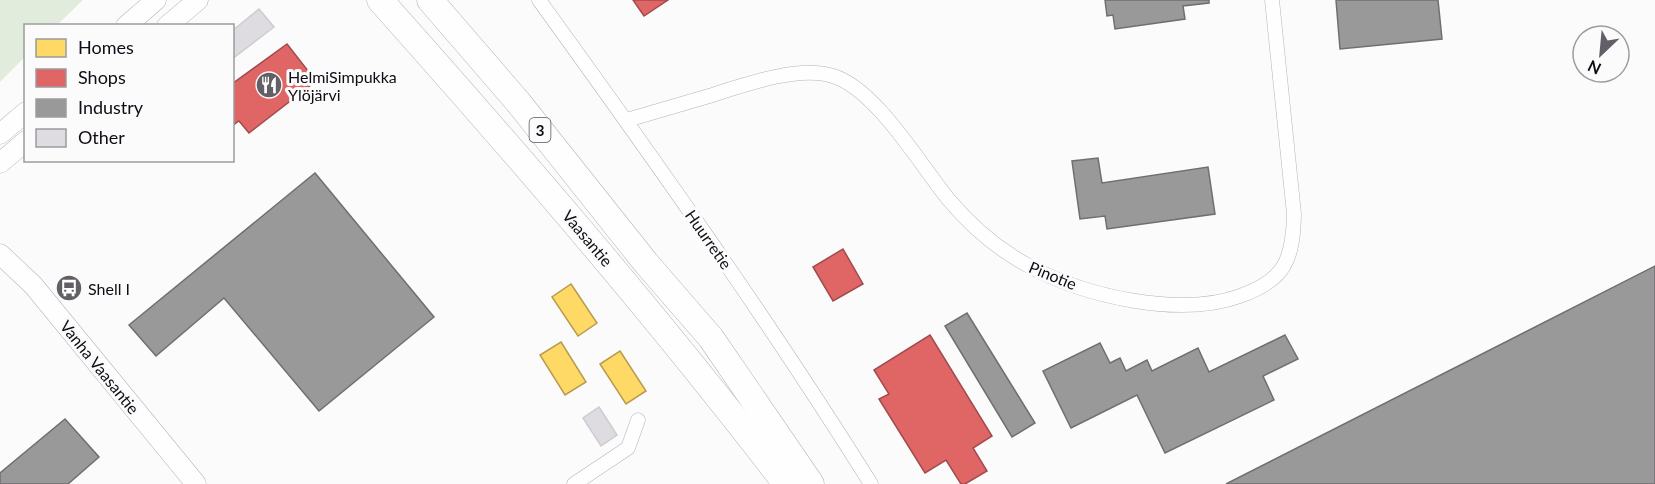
<svg xmlns="http://www.w3.org/2000/svg" width="1655" height="484" font-family="Lato,sans-serif">
  <style>
    .green { fill: #e1ecdc }
    .homes { fill: #ffd966; stroke: #b89b4e; stroke-width: 1.5 }
    .shops { fill: #e06666; stroke: #a24b4e; stroke-width: 1.5 }
    .industry { fill: #999; stroke: #706e71; stroke-width: 1.5 }
    .building { fill: #dedbe1; stroke: #cecbd1; stroke-width: 1.5 }
    .lines { fill: none; stroke-linecap: round; stroke-linejoin: round }
    .street-casing { stroke: #b6b3b9; stroke-width: 15 }
    .secondary-casing { stroke: #b6b3b9; stroke-width: 21 }
    .highway-casing { stroke: #b6b3b9; stroke-width: 27 }
    .street { stroke: #fefefe; stroke-width: 14 }
    .secondary { stroke: #fefefe; stroke-width: 20 }
    .highway { stroke: #fefefe; stroke-width: 26 }
    .labels { text-anchor: middle; dominant-baseline: central; stroke-width: 6; stroke-linejoin: round; paint-order: stroke }
    .shield { fill: #fbfbfb; stroke: #57535a; stroke-width: 1.5 }
    .shield-label { font-size: 15px; font-weight: bold; fill: #110b15 }
    .poi-label { font-size: 16px; fill: #110b15; stroke: #fbfbfb; text-anchor: start }
    .street-label { font-size: 16px; fill: #110b15; stroke: #fbfbfb }
  </style>
  <rect width="100%" height="100%" fill="#fbfbfb"/>
  <polygon class="green" points="0,0 83,0 57,25 26,26 25,57 0,82"/>
  <g class="homes">
    <polygon points="571,284 597,323 578,336 552,297"/>
    <polygon points="561,342 586,382 565,395 540,355"/>
    <polygon points="620,351 646,391 626,404 600,364"/>
  </g>
  <g class="shops">
    <polygon points="633,0 668,0 644,16"/>
    <polygon points="287,44 316,81 249,133 239,121 233,125 232,84"/>
    <polygon points="843,249 863,284 833,301 813,267"/>
    <polygon points="930,335 992,436 973,448 987,471 965,484 961,484 946,460 925,473 879,399 889,394 874,370"/>
  </g>
  <g class="industry">
    <polygon points="1105,0 1209,0 1209,3 1183,6 1185,19 1115,29 1113,15 1107,16"/>
    <polygon points="1336,0 1438,0 1442,39 1340,49"/>
    <polygon points="1098,158 1102,183 1208,167 1215,214 1107,229 1105,216 1080,219 1072,161"/>
    <polygon points="315,173 434,317 319,411 224,298 156,356 129,325"/>
    <polygon points="1655,266 1655,484 1226,484"/>
    <polygon points="967,313 1035,423 1012,437 945,326"/>
    <polygon points="1285,335 1298,359 1263,376 1274,400 1165,453 1137,395 1071,428 1043,371 1100,343 1110,363 1120,358 1126,371 1147,360 1152,371 1198,348 1209,372"/>
    <polygon points="65,419 99,457 68,484 0,484 0,473"/>
  </g>
  <g class="building">
    <polygon points="259,9 274,27 232,59 232,31"/>
    <polygon points="599,407 617,435 601,446 583,418"/>
  </g>
  <g class="lines">
    <defs>
      <g id="street">
        <path d="M539 0C654 159 767 318 871 484"/>
        <path d="M627 120C654 112 682 104 709 96 743 85 799 65 833 76 876 89 921 166 949 200 971 226 999 250 1029 266 1084 296 1179 318 1240 296 1285 280 1293 260 1294 214L1272 0"/>
        <polyline points="574,484 628,448 638,420"/>
      </g>
      <g id="secondary">
        <polyline points="126,26 156,0"/>
        <polyline points="167,26 198,0"/>
        <polyline points="0,134 26,112"/>
        <polyline points="0,163 26,141"/>
        <polyline points="0,254 33,285 196,484"/>
      </g>
      <g id="highway">
        <path d="M380 0C520 157 658 317 786 484"/>
        <polyline points="430,0 518,102 646,263 711,338 811,484"/>
      </g>
    </defs>
    <use href="#street" class="street-casing"/>
    <use href="#secondary" class="secondary-casing"/>
    <use href="#highway" class="highway-casing"/>
    <use href="#street" class="street"/>
    <use href="#secondary" class="secondary"/>
    <use href="#highway" class="highway"/>
  </g>
  <defs>
    <symbol id="restaurant-disc" viewBox="-11 -11 22 22"><circle r="9.5" fill="#635f66" stroke="#fbfbfb"/><path d="M-5-6h1v4h1v-4h1v4h1v-4h1v5L-1.5 .5V6h-2V.5L-5-1ZM5-6V6H3V1.5H1.5Q1.5-4 5-6Z" fill="#fff"/></symbol>
    <symbol id="bus-disc" viewBox="-11 -11 22 22"><circle r="9.5" fill="#635f66" stroke="#fbfbfb"/><path d="M-5-6H5V4H4V6H2V4H-2V6H-4V4H-5ZM-3.5-4V0h7V-4ZM-3.5 1.2v1.5H-2V1.2ZM2 1.2v1.5H3.5V1.2Z" fill="#fff"/></symbol>
  </defs>
  <g fill-rule="evenodd">
    <use href="#restaurant-disc" x="254" y="70" width="30" height="30"/>
    <use href="#bus-disc" x="54" y="273" width="30" height="30"/>
  </g>
  <g class="labels">
    <rect class="shield" x="529.5" y="118" width="21" height="24" rx="4.5"/>
    <g class="shield-label">
      <text x="540" y="130">3</text>
    </g>
    <g class="poi-label">
      <text x="288" y="76">HelmiSimpukka<tspan x="288" dy="18">Ylöjärvi</tspan></text>
      <text x="88" y="288">Shell I</text>
    </g>
    <g class="street-label">
      <text transform="translate(588 238) rotate(50)">Vaasantie</text>
      <text transform="translate(709 239) rotate(55)">Huurretie</text>
      <text transform="translate(1053 275) rotate(22)">Pinotie</text>
      <text transform="translate(100 367) rotate(51)">Vanha Vaasantie</text>
    </g>
  </g>
  <rect x="24" y="24" width="210" height="138" fill="#fbfbfb" stroke="#9d9b9f" stroke-width="1.5"/>
  <rect x="36" y="39" width="30" height="18" fill="#ffd966" stroke="#9d9b9f" stroke-width="1.5"/>
  <text x="78" y="54" font-size="18" fill="#110b15">Homes</text>
  <rect x="36" y="69" width="30" height="18" fill="#e06666" stroke="#9d9b9f" stroke-width="1.5"/>
  <text x="78" y="84" font-size="18" fill="#110b15">Shops</text>
  <rect x="36" y="99" width="30" height="18" fill="#999999" stroke="#9d9b9f" stroke-width="1.5"/>
  <text x="78" y="114" font-size="18" fill="#110b15">Industry</text>
  <rect x="36" y="129" width="30" height="18" fill="#dedbe1" stroke="#9d9b9f" stroke-width="1.5"/>
  <text x="78" y="144" font-size="18" fill="#110b15">Other</text>
  <g transform="translate(1601 54) rotate(206)"><circle r="28" fill="#fbfbfb" stroke="#9d9b9f" stroke-width="1.5"/>
  <path d="M0-4.5L10 22L0 15L-10 22Z" fill="#635f66"/>
  <text y="-9" font-size="16" font-weight="bold" text-anchor="middle" fill="#110b15">N</text>
  </g>
</svg>
